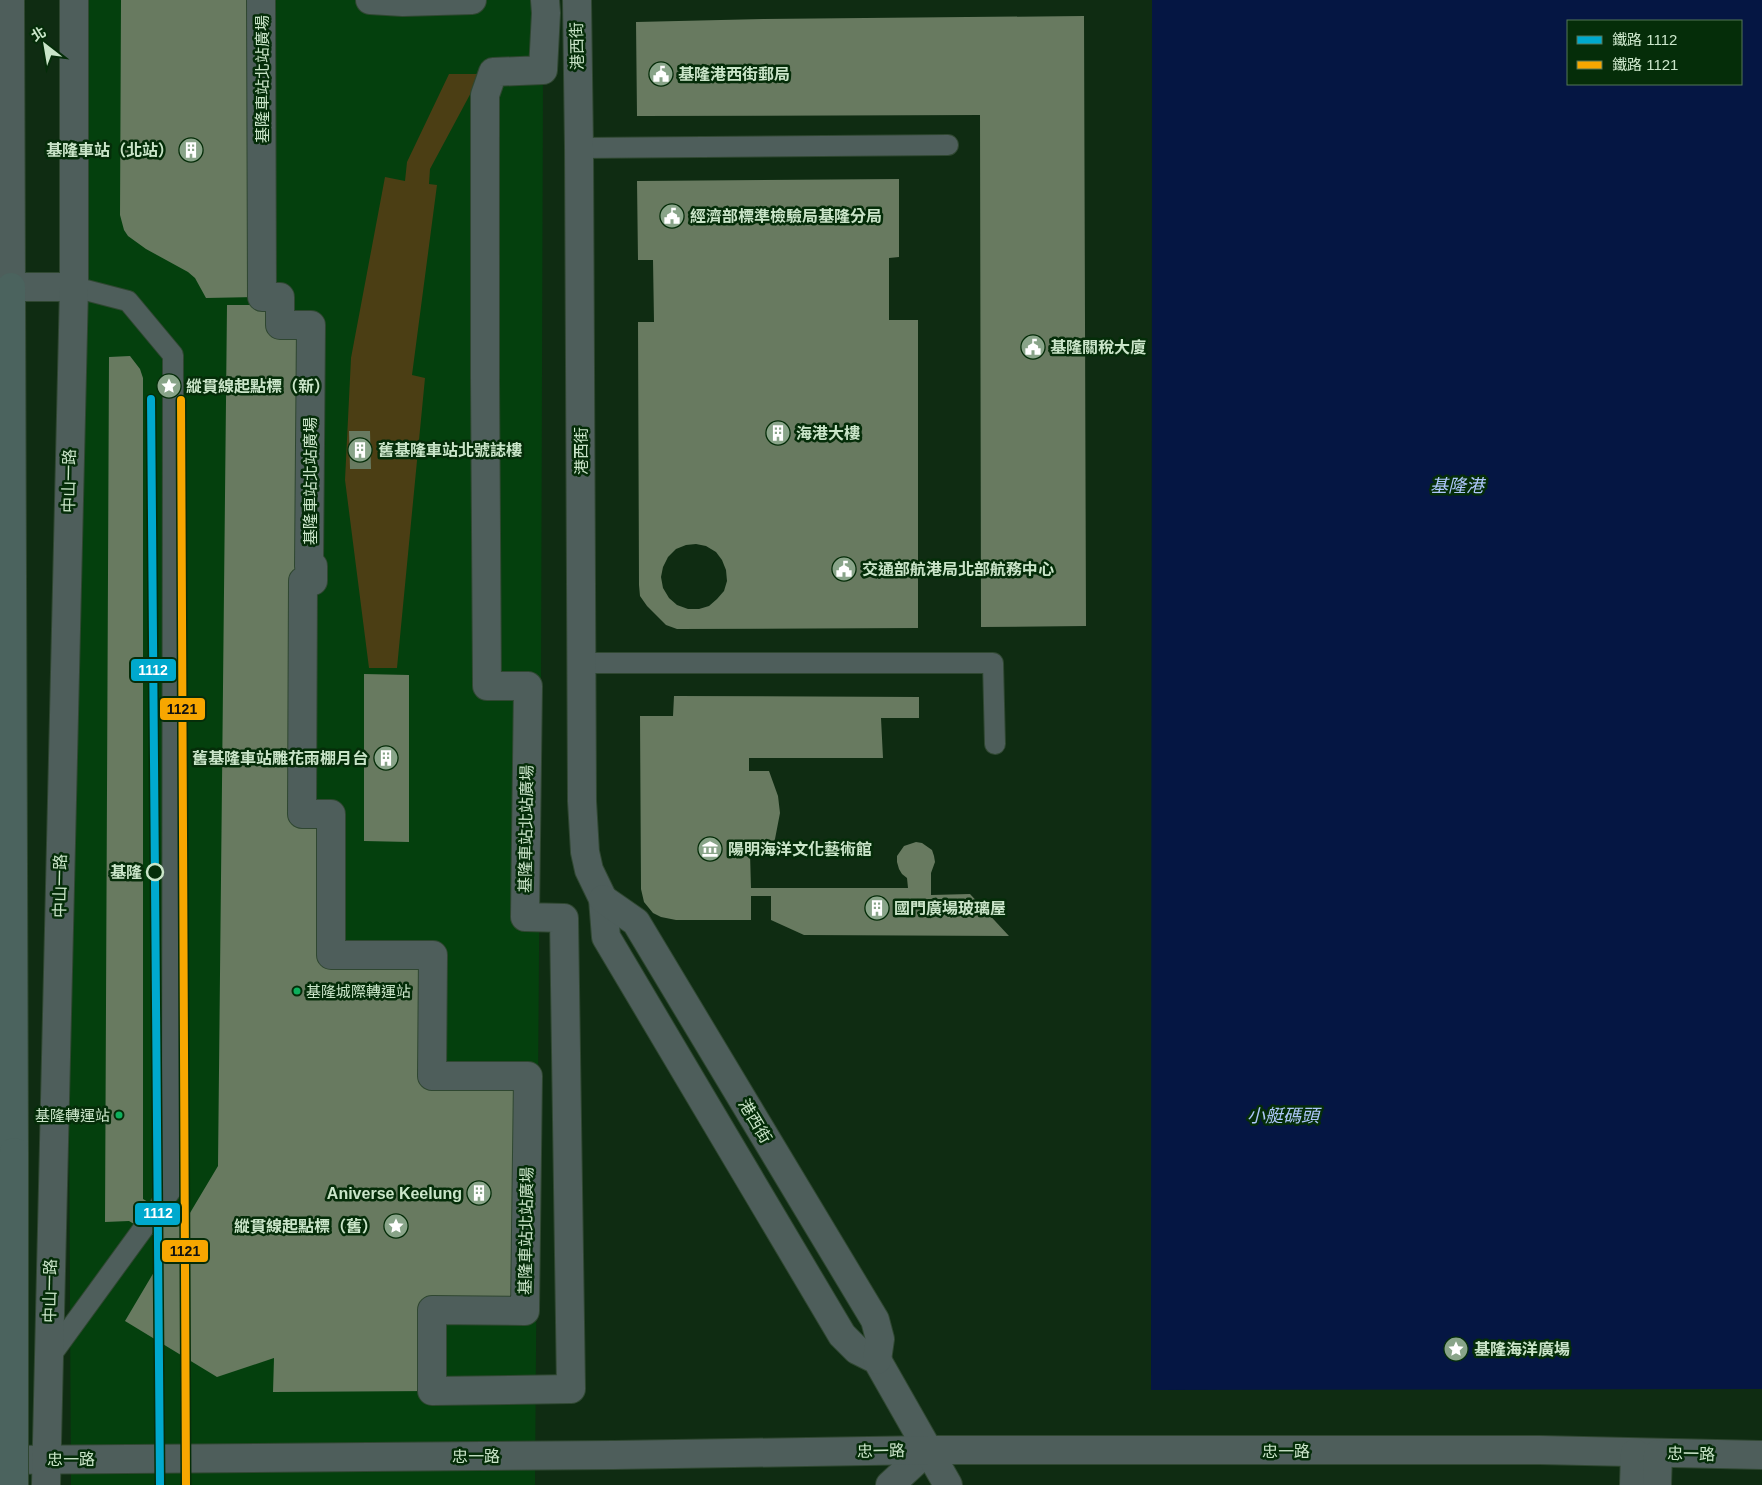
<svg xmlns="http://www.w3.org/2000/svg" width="1762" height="1485" font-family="Helvetica,'Noto Sans TC',sans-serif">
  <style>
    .built { fill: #04400d }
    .green { fill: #4b3e14 }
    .water { fill: #051643; fill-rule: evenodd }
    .pier { fill: #0f2c12 }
    .building { fill: #687a60; fill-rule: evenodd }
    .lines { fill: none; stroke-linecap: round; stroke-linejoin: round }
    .service-casing { stroke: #2f4731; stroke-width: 22 }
    .pedestrian-casing { stroke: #2f4731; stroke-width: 30 }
    .minor-casing { stroke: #2f4731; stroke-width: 30 }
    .tertiary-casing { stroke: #2f4731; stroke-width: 30 }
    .motorway-casing { stroke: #2f4731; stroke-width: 30 }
    .service { stroke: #4e5e5b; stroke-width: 20 }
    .pedestrian { stroke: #4e5e5b; stroke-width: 28 }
    .minor { stroke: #4e5e5b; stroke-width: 28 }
    .tertiary { stroke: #4e5e5b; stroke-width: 28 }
    .motorway { stroke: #4b635e; stroke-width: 28 }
    .motorway-bridge-casing { stroke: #2f4731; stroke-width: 30; stroke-linecap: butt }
    .motorway-bridge { stroke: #4b635e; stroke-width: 28 }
    .rail-1-casing { stroke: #052d09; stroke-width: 11 }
    .rail-2-casing { stroke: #052d09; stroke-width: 11 }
    .rail-1 { stroke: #00a9ce; stroke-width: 8 }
    .rail-2 { stroke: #f7a600; stroke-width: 8 }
    .stop-dot { fill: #052d09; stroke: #cae5c9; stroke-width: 2.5 }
    .bus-dot { fill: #0daf5c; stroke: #052d09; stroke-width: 2 }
    .labels { text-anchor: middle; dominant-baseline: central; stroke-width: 5; stroke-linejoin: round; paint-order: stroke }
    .bus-label { font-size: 15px; fill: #cae5c9; stroke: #052d09; text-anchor: start }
    .street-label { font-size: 16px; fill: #cae5c9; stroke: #052d09 }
    .poi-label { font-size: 16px; font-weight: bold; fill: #cae5c9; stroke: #052d09; text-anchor: start }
    .stop-label { font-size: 16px; font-weight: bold; fill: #cae5c9; stroke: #052d09; text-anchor: end }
    .water-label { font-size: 18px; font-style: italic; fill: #aec7fa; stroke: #052d09 }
    .line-badge { stroke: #052d09; stroke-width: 2 }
    .badge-label { font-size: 14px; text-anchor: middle; font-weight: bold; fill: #fff }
    .pale-badge-label { font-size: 14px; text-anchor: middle; font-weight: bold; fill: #111 }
  </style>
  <rect width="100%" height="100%" fill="#0f2c12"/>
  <polygon class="built" points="63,0 545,0 543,70 541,686 535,1485 71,1485"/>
  <polygon class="green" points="449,74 481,74 430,169 429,184 437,185 412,375 425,378 397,668 369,668 345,480 351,358 385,177 405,181 407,162"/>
  <path class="water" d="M1152 0H1762V1389L1151 1390ZM1568 21H1741V84H1568Z"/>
  <polygon class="pier" points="1149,0 1152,0 1151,745 1149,745"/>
  <g class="building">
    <polygon points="121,0 261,0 262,297 206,298 195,278 188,272 146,249 128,236 124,230 120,215"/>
    <polygon points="1084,16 1086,626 981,627 980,115 637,116 636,22 763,19"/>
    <path d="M899 179V257L889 258V320H918V628L677 629 666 625 647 606 640 596 639 585 638 322H654L653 260H638L637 181ZM696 544 706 546 716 552 722 560 726 570 727 581 724 591 717 599 709 606 699 609H688L677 605 669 598 663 588 661 577 663 567 668 557 676 549 686 545Z"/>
    <polygon points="227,305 280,305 311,325 302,814 331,814 331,955 433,955 432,1076 528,1076 525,1311 432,1310 432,1391 273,1392 274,1358 217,1377 125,1321 170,1245 129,1221 105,1222 109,357 130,356 140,369 143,378 143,1199 184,1223 218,1166"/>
    <polygon points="349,431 370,431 371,469 350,469"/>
    <polygon points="364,674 409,675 409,842 364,841"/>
    <polygon points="674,696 919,697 919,718 881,718 883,758 749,758 749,771 769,771 778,796 780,813 775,839 768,853 750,853 751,888 908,888 907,878 902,874 899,869 897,862 897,856 904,846 916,842 922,843 932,850 934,856 935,862 931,873 931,895 970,894 1009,936 804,935 771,920 771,896 751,896 751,920 676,920 661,917 653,913 644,902 641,889 640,716 673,716"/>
  </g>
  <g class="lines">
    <defs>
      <g id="service">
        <polyline points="579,148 948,145"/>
        <polyline points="582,663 993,663 995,744"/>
        <polyline points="49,1358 172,1189 173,355 128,301 74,287"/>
      </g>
      <g id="pedestrian">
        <polyline points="261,0 262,297 280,297 280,325 311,325 309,566 313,566 313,581 303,581 302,814 331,814 331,955 433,955 432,1076 528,1076 525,1311 432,1310 432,1391 571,1389 564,918 525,917 528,686 487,686 485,378 485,95 493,72 543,70 546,13 545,0"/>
        <polyline points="370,0 403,2 472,0"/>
      </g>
      <polyline id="minor" points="890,1485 928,1450"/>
      <g id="tertiary">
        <polyline points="10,0 11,287"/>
        <polyline points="577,0 579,148 582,801 585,852 589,870 603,899 606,937 842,1335 857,1350 877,1360 948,1485"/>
        <polyline points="0,287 74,287"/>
        <polyline points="603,899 636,922 875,1320 880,1339 877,1360"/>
        <polyline points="0,1460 614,1455 928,1450 1540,1450 1762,1455"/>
        <polyline points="46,1485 74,287 74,0"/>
        <polyline points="1634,1485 1635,1453"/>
        <polyline points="1657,1485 1658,1454"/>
      </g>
      <polyline id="motorway" points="11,287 14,1152"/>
    </defs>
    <use href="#service" class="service-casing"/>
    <use href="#pedestrian" class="pedestrian-casing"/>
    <use href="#minor" class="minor-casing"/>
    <use href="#tertiary" class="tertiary-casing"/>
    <use href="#motorway" class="motorway-casing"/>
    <use href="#service" class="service"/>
    <use href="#pedestrian" class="pedestrian"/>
    <use href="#minor" class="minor"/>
    <use href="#tertiary" class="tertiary"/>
    <use href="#motorway" class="motorway"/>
    <defs>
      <polyline id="motorway-bridge" points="14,1152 14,1485"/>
    </defs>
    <use href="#motorway-bridge" class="motorway-bridge-casing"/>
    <use href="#motorway-bridge" class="motorway-bridge"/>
    <defs>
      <polyline id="rail-1" points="151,399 160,1485"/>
      <polyline id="rail-2" points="181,400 186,1485"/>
    </defs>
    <use href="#rail-1" class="rail-1-casing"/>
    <use href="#rail-2" class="rail-2-casing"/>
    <use href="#rail-1" class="rail-1"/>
    <use href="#rail-2" class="rail-2"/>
  </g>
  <defs>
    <symbol id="civic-disc" viewBox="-11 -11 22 22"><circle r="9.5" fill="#89a489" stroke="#052d09"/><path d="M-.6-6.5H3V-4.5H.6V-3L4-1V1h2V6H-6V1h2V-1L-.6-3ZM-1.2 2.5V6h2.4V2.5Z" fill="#fff"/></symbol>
    <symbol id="building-disc" viewBox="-11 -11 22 22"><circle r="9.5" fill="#89a489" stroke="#052d09"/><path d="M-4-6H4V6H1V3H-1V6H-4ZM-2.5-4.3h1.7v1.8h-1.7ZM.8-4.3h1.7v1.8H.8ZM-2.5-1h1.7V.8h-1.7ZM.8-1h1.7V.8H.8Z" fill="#fff"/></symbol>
    <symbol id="sight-disc" viewBox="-11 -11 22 22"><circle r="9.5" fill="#89a489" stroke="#052d09"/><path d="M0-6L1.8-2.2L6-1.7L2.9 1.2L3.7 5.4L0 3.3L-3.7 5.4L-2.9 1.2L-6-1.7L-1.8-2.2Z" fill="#fff"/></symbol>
    <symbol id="museum-disc" viewBox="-11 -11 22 22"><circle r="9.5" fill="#89a489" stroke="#052d09"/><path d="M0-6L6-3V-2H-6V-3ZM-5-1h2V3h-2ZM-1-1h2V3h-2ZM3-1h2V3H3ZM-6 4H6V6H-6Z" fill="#fff"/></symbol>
  </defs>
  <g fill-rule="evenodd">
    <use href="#civic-disc" x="647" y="60" width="28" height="28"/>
    <use href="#building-disc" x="177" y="136" width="28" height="28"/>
    <use href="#civic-disc" x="658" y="202" width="28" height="28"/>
    <use href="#civic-disc" x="1019" y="333" width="28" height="28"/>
    <use href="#sight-disc" x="155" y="372" width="28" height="28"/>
    <use href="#building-disc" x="764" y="419" width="28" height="28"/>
    <use href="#building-disc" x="346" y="436" width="28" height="28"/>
    <use href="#civic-disc" x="830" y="555" width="28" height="28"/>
    <use href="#building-disc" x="372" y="744" width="28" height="28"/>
    <use href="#museum-disc" x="696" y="835" width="28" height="28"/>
    <use href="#building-disc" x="863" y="894" width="28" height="28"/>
    <use href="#building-disc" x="465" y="1179" width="28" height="28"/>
    <use href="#sight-disc" x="382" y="1212" width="28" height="28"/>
    <use href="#sight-disc" x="1442" y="1335" width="28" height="28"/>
  </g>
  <circle class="stop-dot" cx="155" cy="872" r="8"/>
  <g class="bus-dot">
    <circle cx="297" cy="991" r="4.5"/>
    <circle cx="119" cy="1115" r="4.5"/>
  </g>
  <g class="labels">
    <g class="bus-label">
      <text x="306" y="991">基隆城際轉運站</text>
      <text x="110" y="1115" text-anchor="end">基隆轉運站</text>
    </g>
    <g class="street-label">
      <text transform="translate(577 46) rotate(-91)">港西街</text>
      <text transform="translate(262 79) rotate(-90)">基隆車站北站廣場</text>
      <text transform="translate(581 451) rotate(-90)">港西街</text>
      <text transform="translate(69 481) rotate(-89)">中山一路</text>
      <text transform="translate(310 481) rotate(-90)">基隆車站北站廣場</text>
      <text transform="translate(526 829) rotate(-89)">基隆車站北站廣場</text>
      <text transform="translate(60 886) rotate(-89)">中山一路</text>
      <text transform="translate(755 1121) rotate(59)">港西街</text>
      <text transform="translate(526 1231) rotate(-89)">基隆車站北站廣場</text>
      <text transform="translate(50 1291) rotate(-89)">中山一路</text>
      <text transform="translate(881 1451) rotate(-1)">忠一路</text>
      <text x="1286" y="1451">忠一路</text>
      <text transform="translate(1691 1454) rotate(1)">忠一路</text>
      <text x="476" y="1456">忠一路</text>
      <text x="71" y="1459">忠一路</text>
    </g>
    <g class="poi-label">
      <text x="678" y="74">基隆港西街郵局</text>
      <text x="174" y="150" text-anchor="end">基隆車站（北站）</text>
      <text x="690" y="216">經濟部標準檢驗局基隆分局</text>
      <text x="1050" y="347">基隆關稅大廈</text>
      <text x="186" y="386">縱貫線起點標（新）</text>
      <text x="796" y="433">海港大樓</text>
      <text x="378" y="450">舊基隆車站北號誌樓</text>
      <text x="862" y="569">交通部航港局北部航務中心</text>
      <text x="368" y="758" text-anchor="end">舊基隆車站雕花雨棚月台</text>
      <text x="728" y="849">陽明海洋文化藝術館</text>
      <text x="894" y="908">國門廣場玻璃屋</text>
      <text x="462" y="1193" text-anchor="end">Aniverse Keelung</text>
      <text x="378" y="1226" text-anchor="end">縱貫線起點標（舊）</text>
      <text x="1474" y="1349">基隆海洋廣場</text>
    </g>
    <g class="stop-label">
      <text x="142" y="872">基隆</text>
    </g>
    <g class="water-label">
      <text x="1457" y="486">基隆港</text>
      <text x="1283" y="1116">小艇碼頭</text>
    </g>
  </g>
  <g class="line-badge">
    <rect x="130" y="658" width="47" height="24" rx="5" fill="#00a9ce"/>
    <rect x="159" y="697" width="47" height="24" rx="5" fill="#f7a600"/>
    <rect x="134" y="1202" width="47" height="24" rx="5" fill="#00a9ce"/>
    <rect x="161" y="1239" width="48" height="24" rx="5" fill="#f7a600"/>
  </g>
  <g class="badge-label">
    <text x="153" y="675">1112</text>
    <text x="158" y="1218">1112</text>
  </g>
  <g class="pale-badge-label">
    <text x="182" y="714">1121</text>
    <text x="185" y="1256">1121</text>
  </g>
  <rect x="1567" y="20" width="175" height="65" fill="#052d09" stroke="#547756"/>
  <rect x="1577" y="36" width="25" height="8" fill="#00a9ce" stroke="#547756"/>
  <text x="1612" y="45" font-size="15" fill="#cae5c9">鐵路 1112</text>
  <rect x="1577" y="61" width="25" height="8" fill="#f7a600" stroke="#547756"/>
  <text x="1612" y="70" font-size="15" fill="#cae5c9">鐵路 1121</text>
  <g transform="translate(45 45) rotate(329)" stroke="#052d09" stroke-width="4" paint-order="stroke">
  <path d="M0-4L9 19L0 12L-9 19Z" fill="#cae5c9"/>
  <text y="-8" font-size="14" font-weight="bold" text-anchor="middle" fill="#cae5c9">北</text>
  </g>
</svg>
